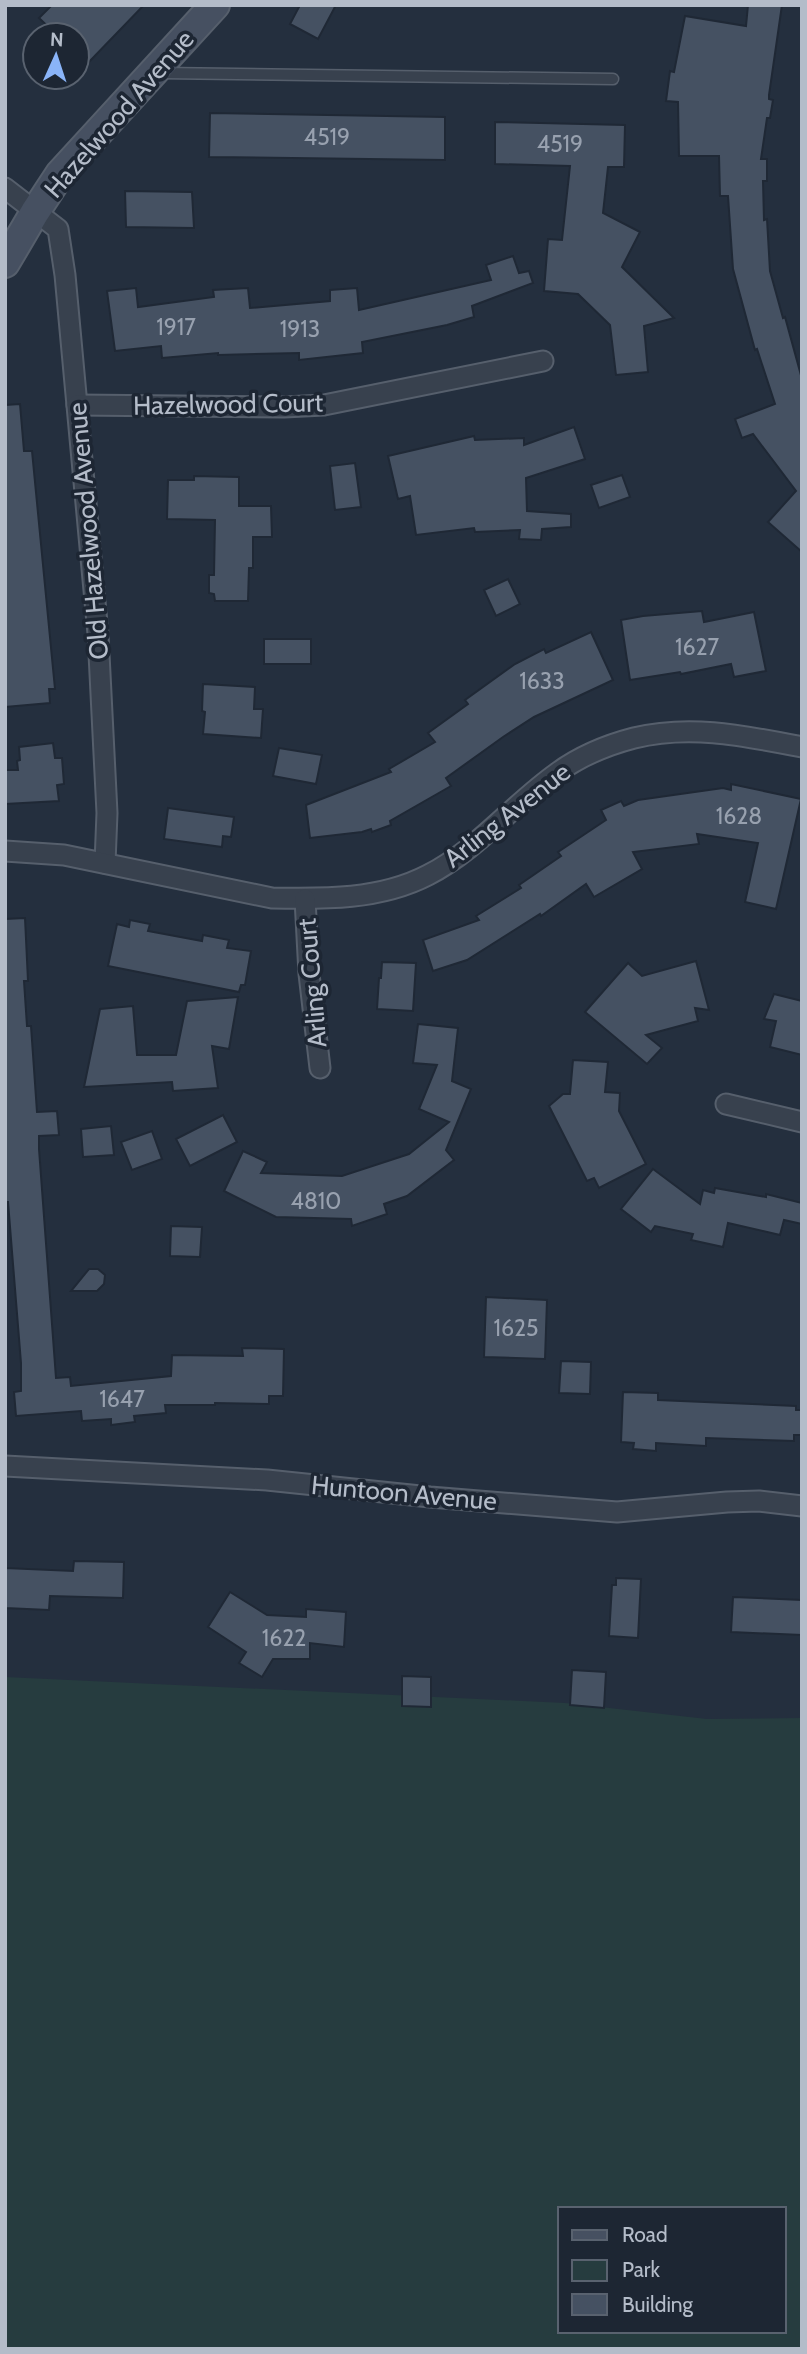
<svg xmlns="http://www.w3.org/2000/svg" width="807" height="2354" font-family="Cabin,sans-serif">
  <style>
    .green { fill: #263c3f; fill-rule: evenodd }
    .building { fill: #455162; stroke: #1f2835; stroke-width: 2 }
    .lines { fill: none; stroke-linecap: round; stroke-linejoin: round }
    .lane-casing { stroke: #565f6c; stroke-width: 13 }
    .street-casing { stroke: #565f6c; stroke-width: 23 }
    .secondary-casing { stroke: #565f6c; stroke-width: 32 }
    .lane { stroke: #38414e; stroke-width: 10 }
    .street { stroke: #38414e; stroke-width: 19 }
    .secondary { stroke: #465061; stroke-width: 28 }
    .labels { text-anchor: middle; dominant-baseline: central; stroke-width: 7; stroke-linejoin: round; paint-order: stroke }
    .number-label { font-size: 23px; fill: #98a1af }
    .street-label { font-size: 26px; fill: #b4bcc9; stroke: #1d2633 }
  </style>
  <rect width="100%" height="100%" fill="#242f3e"/>
  <path class="green" d="M5 1677 565 1703 707 1719 802 1718V2349H5ZM560 2209H784V2331H560Z"/>
  <g class="building">
    <polygon points="52,5 144,5 87,64 77,54 77,35 57,35 39,18"/>
    <polygon points="300,5 336,5 318,39 290,24"/>
    <polygon points="748,5 782,5 769,95 769,99 773,100 770,118 767,118 761,159 767,159 767,181 763,181 764,220 767,219 770,271 783,318 785,317 802,379 802,552 768,522 796,491 753,434 742,438 735,419 775,404 757,349 755,350 733,269 728,196 720,196 719,156 679,156 678,102 666,101 670,71 674,72 685,16 746,26"/>
    <polygon points="210,113 445,117 445,160 209,157"/>
    <polygon points="495,122 625,125 624,167 608,167 603,213 640,232 622,267 674,318 644,326 648,372 616,375 610,325 578,294 544,291 548,239 562,240 570,166 495,164"/>
    <polygon points="125,191 192,192 194,228 126,227"/>
    <polygon points="513,256 519,273 529,271 533,283 472,306 474,317 447,325 362,342 363,353 299,360 299,353 218,355 218,353 162,358 161,346 115,351 107,291 136,288 138,307 214,297 213,290 248,288 250,308 330,301 330,290 357,288 359,310 491,280 486,265"/>
    <polygon points="20,404 24,451 32,451 55,689 49,689 50,703 5,707 5,405"/>
    <polygon points="574,427 585,459 526,478 527,511 571,514 571,527 542,529 541,540 519,539 520,530 475,532 474,528 416,535 410,496 398,499 388,456 474,436 475,440 524,438 524,445"/>
    <polygon points="355,463 361,507 335,510 330,466"/>
    <polygon points="622,475 630,497 599,508 591,485"/>
    <polygon points="194,476 239,477 239,506 271,506 272,537 253,537 253,568 249,568 248,601 215,601 214,594 209,593 209,575 214,575 215,520 167,519 168,480 194,480"/>
    <polygon points="508,579 520,604 496,616 484,590"/>
    <polygon points="702,611 704,622 754,612 766,671 734,677 731,664 681,674 680,672 630,680 621,620 643,616"/>
    <polygon points="591,632 613,680 534,717 503,737 446,778 451,786 390,821 391,825 372,832 371,829 362,832 310,838 306,805 391,772 389,769 435,742 428,733 468,704 465,700 515,664 544,649 546,653"/>
    <rect x="264" y="639" width="47" height="25"/>
    <polygon points="203,684 255,687 254,709 263,709 261,738 203,734 205,712 202,711"/>
    <polygon points="53,743 55,758 62,758 64,784 57,785 59,801 5,804 5,770 18,770 17,761 20,760 19,747"/>
    <polygon points="279,748 322,755 316,784 273,776"/>
    <polygon points="731,784 801,799 776,909 745,902 758,843 697,834 699,844 633,852 642,869 594,897 586,884 541,916 540,914 467,960 433,971 423,940 479,920 476,916 521,888 519,885 561,856 558,852 606,820 601,810 621,801 624,806 638,800 723,788 731,790"/>
    <polygon points="168,808 234,817 231,837 223,836 222,847 164,839"/>
    <polygon points="25,918 28,981 24,981 27,1026 31,1026 37,1112 57,1111 59,1135 39,1136 39,1149 56,1378 70,1377 71,1386 171,1376 172,1355 243,1356 242,1348 284,1349 283,1396 269,1396 269,1404 215,1403 215,1405 165,1405 166,1413 134,1416 135,1422 111,1425 111,1419 82,1421 81,1411 16,1416 14,1392 21,1391 21,1363 8,1202 5,1202 5,919"/>
    <polygon points="130,920 150,924 148,931 202,941 203,935 229,940 227,948 251,951 245,985 241,985 239,992 108,966 117,924 129,927"/>
    <polygon points="696,961 709,1010 695,1008 698,1021 646,1035 662,1048 647,1064 585,1012 628,963 642,976"/>
    <polygon points="382,962 416,963 413,1011 377,1009 379,978 381,978"/>
    <polygon points="774,994 802,1001 802,1055 770,1047 776,1021 764,1019"/>
    <polygon points="238,997 229,1049 212,1046 218,1088 173,1091 172,1082 84,1087 100,1009 133,1006 137,1055 176,1055 187,1001"/>
    <polygon points="418,1024 458,1028 452,1081 471,1089 446,1150 454,1160 407,1196 384,1204 387,1214 352,1226 351,1219 276,1217 224,1191 243,1151 267,1162 261,1173 342,1176 409,1154 449,1122 419,1109 437,1065 413,1063"/>
    <polygon points="573,1060 608,1062 605,1092 620,1093 619,1111 646,1164 599,1188 594,1178 587,1181 549,1106 563,1094 570,1094"/>
    <polygon points="223,1115 237,1142 190,1166 176,1139"/>
    <polygon points="111,1126 114,1155 83,1157 81,1129"/>
    <polygon points="152,1131 162,1159 132,1170 121,1142"/>
    <polygon points="653,1169 700,1204 703,1190 714,1193 715,1188 766,1197 766,1194 802,1203 802,1224 784,1220 780,1235 728,1223 723,1247 691,1240 693,1234 655,1226 651,1232 621,1209"/>
    <polygon points="171,1226 202,1227 200,1257 170,1256"/>
    <polygon points="89,1269 98,1269 105,1275 104,1284 97,1291 71,1291"/>
    <polygon points="486,1297 547,1300 545,1359 484,1357"/>
    <polygon points="561,1361 591,1362 590,1394 559,1393"/>
    <polygon points="623,1392 658,1393 658,1400 796,1406 796,1410 802,1410 802,1435 794,1435 794,1441 706,1438 706,1446 656,1443 656,1451 633,1449 634,1443 621,1442"/>
    <polygon points="74,1561 124,1562 123,1598 50,1596 49,1610 5,1608 5,1568 73,1571"/>
    <polygon points="616,1578 641,1579 638,1638 609,1636 612,1585 616,1585"/>
    <polygon points="230,1592 267,1615 306,1617 306,1609 346,1612 344,1647 310,1643 310,1659 273,1659 262,1677 239,1663 246,1652 208,1627"/>
    <polygon points="733,1597 802,1600 802,1635 731,1632"/>
    <polygon points="572,1670 606,1672 604,1708 570,1705"/>
    <polygon points="402,1676 431,1677 431,1707 402,1706"/>
  </g>
  <g class="lines">
    <defs>
      <polyline id="lane" points="161,73 613,79"/>
      <g id="street">
        <polyline points="5,188 58,229 65,275 98,634 107,813 105,863"/>
        <polyline points="77,405 284,407 324,405 543,361"/>
        <path d="M5 851 64 855 272 898C324 899 380 900 428 875 477 850 512 805 557 773 579 757 607 745 634 738 691 724 745 736 802 747"/>
        <polyline points="305,899 309,974 320,1068"/>
        <polyline points="726,1104 802,1122"/>
        <polyline points="5,1466 267,1480 430,1497 617,1512 727,1502 759,1501 802,1506"/>
      </g>
      <polyline id="secondary" points="5,263 35,212 60,174 215,5"/>
    </defs>
    <use href="#lane" class="lane-casing"/>
    <use href="#street" class="street-casing"/>
    <use href="#secondary" class="secondary-casing"/>
    <use href="#lane" class="lane"/>
    <use href="#street" class="street"/>
    <use href="#secondary" class="secondary"/>
  </g>
  <g class="labels">
    <g class="number-label">
      <text x="327" y="137">4519</text>
      <text x="560" y="144">4519</text>
      <text x="176" y="327">1917</text>
      <text x="300" y="329">1913</text>
      <text x="697" y="647">1627</text>
      <text x="542" y="681">1633</text>
      <text x="739" y="816">1628</text>
      <text x="316" y="1201">4810</text>
      <text x="516" y="1328">1625</text>
      <text x="122" y="1399">1647</text>
      <text x="284" y="1638">1622</text>
    </g>
    <g class="street-label">
      <text transform="translate(119 114) rotate(-49)">Hazelwood Avenue</text>
      <text transform="translate(228 404) rotate(-1)">Hazelwood Court</text>
      <text transform="translate(88 531) rotate(-95)">Old Hazelwood Avenue</text>
      <text transform="translate(507 815) rotate(-38)">Arling Avenue</text>
      <text transform="translate(312 983) rotate(-95)">Arling Court</text>
      <text transform="translate(404 1493) rotate(5)">Huntoon Avenue</text>
    </g>
  </g>
  <rect width="807" height="2354" fill="none" stroke="#b4bcc9" stroke-width="14"/>
  <rect x="558" y="2207" width="228" height="126" fill="#1d2633" stroke="#59626f" stroke-width="2"/>
  <rect x="572" y="2230" width="35" height="10" fill="#465061" stroke="#59626f" stroke-width="2"/>
  <text x="622" y="2242" font-size="21" fill="#b4bcc9">Road</text>
  <rect x="572" y="2260" width="35" height="21" fill="#263c3f" stroke="#59626f" stroke-width="2"/>
  <text x="622" y="2277" font-size="21" fill="#b4bcc9">Park</text>
  <rect x="572" y="2294" width="35" height="21" fill="#455162" stroke="#59626f" stroke-width="2"/>
  <text x="622" y="2312" font-size="21" fill="#b4bcc9">Building</text>
  <g transform="translate(56 56) rotate(3)"><circle r="33" fill="#1d2633" stroke="#59626f" stroke-width="2"/>
  <path d="M0-5L12 26L0 18L-12 26Z" fill="#8ab4f8"/>
  <text y="-10" font-size="19" font-weight="bold" text-anchor="middle" fill="#b4bcc9">N</text>
  </g>
</svg>
